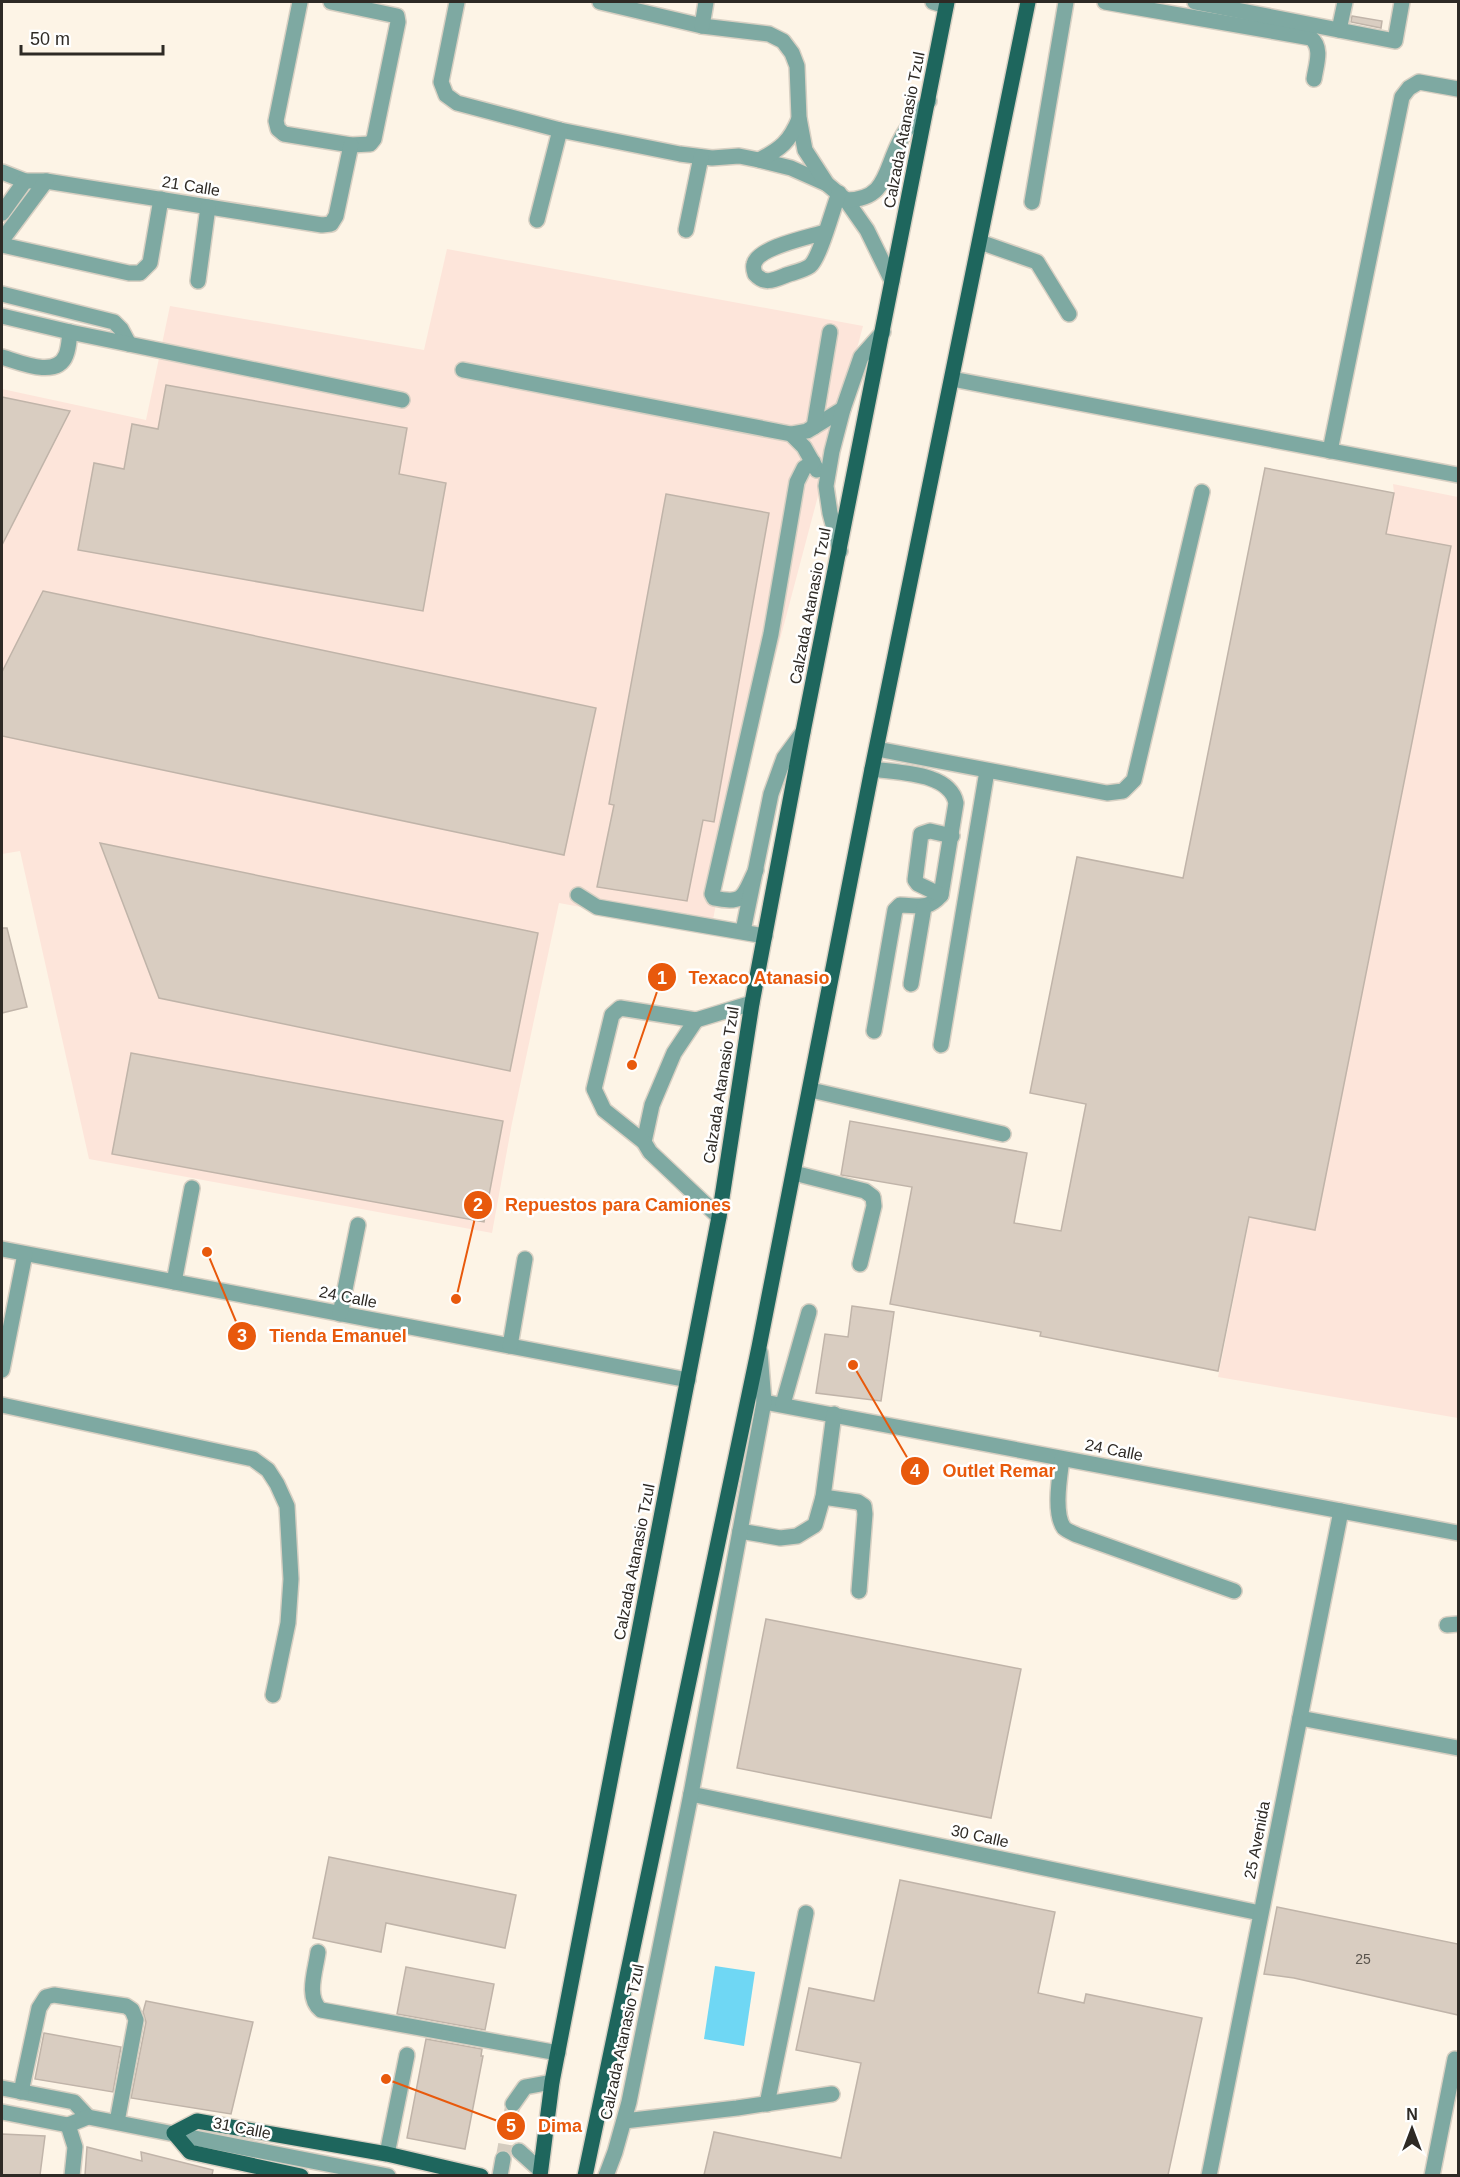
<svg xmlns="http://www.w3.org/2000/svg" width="1460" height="2177" font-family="Helvetica,sans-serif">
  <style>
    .commercial { fill: #fde5da }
    .water { fill: #6fd7f4 }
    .building { fill: #d9cdc1; stroke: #c0b4a9; stroke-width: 1.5 }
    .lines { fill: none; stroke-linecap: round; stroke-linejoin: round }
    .minor-tunnel { stroke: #d4ccbf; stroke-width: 15; stroke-dasharray: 15 8; stroke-linecap: butt }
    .minor-casing { stroke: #d8d0c3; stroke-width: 18 }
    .major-casing { stroke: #d8d0c3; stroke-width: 18 }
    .minor { stroke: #7ea9a2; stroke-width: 15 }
    .major { stroke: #1e665d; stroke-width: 15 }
    .labels { text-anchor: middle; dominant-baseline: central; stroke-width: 5; stroke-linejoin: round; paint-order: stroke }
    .number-label { font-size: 14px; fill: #59534c }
    .street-label { font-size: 16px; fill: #2e2a25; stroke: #fff }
    .leader { fill: none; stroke: #e8590c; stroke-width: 2 }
    .callout-dot { fill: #e8590c; stroke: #fff; stroke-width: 2 }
    .mark-label { font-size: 18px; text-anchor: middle; font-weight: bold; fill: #fff }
    .callout-label { font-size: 18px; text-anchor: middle; font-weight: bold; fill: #e8590c; stroke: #fff; stroke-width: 5; stroke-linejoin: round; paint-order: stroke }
  </style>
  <rect width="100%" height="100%" fill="#fdf4e6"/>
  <g class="commercial">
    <polygon points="447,249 863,326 729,832 711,931 559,903 512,1123 492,1233 89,1159 20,851 2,854 2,389 146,420 170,306 424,350"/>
    <polygon points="1393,484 1458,497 1458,1418 1218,1377 1394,493"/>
  </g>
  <polygon class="water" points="715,1966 755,1972 744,2046 704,2039"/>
  <g class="building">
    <polygon points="1352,16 1382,21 1381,28 1351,22"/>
    <polygon points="166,385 407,428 399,474 446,483 423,611 78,550 94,463 124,469 132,424 158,429"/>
    <polygon points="2,397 70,411 2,545"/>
    <polygon points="1265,468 1394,493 1386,534 1451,546 1315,1230 1249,1217 1218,1371 1040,1336 1041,1332 890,1304 912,1187 841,1175 850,1121 1027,1153 1014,1223 1061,1231 1086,1104 1030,1093 1077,857 1183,878"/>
    <polygon points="666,494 769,513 714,822 703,820 687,901 597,887 614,805 609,804"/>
    <polygon points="43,591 596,708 564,855 2,736 2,672"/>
    <polygon points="100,843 538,933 510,1071 159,998"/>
    <polygon points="2,928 7,928 27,1007 2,1013"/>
    <polygon points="131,1053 503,1121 484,1222 112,1154"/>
    <polygon points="852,1306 894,1312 881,1401 816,1393 825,1334 848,1337"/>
    <polygon points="766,1619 1021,1669 991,1818 737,1768"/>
    <polygon points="329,1857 516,1895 505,1948 386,1923 381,1952 313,1938"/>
    <polygon points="900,1880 1055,1912 1038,1993 1084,2003 1086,1994 1202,2018 1168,2175 704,2175 714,2132 841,2158 861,2063 796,2050 809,1988 874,2001"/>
    <polygon points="1277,1907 1458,1944 1458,2015 1294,1978 1264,1974"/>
    <polygon points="406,1967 494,1984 485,2030 397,2014"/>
    <polygon points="146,2001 253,2022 231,2114 131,2098 146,2022 143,2012"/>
    <polygon points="44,2033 121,2047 113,2092 35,2079"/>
    <polygon points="426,2039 482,2049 481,2056 483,2056 465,2149 407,2138"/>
    <polygon points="2,2134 45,2136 40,2175 2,2175"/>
    <polygon points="87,2147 142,2161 141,2152 213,2170 212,2175 85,2175"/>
  </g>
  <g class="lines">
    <polyline class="minor-tunnel" points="503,2159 513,2104"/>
    <defs>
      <g id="minor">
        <polyline points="300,2 276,121 278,129 284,134 351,145 370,144 374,139 398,22 397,16 331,2"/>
        <polyline points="457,2 441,82 446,95 457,103 560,130 680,154 712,158 739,156 759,160 791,168 827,184"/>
        <polyline points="600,2 702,26 769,34 783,41 792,53 797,66 799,118 805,150 827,184 846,200 867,230 892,281"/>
        <polyline points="933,2 946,6"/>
        <path d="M1105 2 1311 38C1323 48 1316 65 1314 79"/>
        <polyline points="1195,2 1395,41 1402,2"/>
        <polyline points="702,26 706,2"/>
        <polyline points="1339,30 1345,2"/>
        <path d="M759 160C781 149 790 141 799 119"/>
        <polyline points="2,172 25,181"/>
        <path d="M846 200C888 200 884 169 901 139 908 125 919 113 929 101"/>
        <polyline points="1032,202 1066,2"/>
        <polyline points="2,213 25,181 46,181 322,225 331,224 336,216 351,145"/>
        <polyline points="537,220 560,130"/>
        <polyline points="686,230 701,157"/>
        <path d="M825 232C810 237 758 247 754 264 753 267 754 271 755 274 764 284 772 281 784 276 791 273 803 271 810 266 820 258 833 208 839 193"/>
        <polyline points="2,240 46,181"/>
        <polyline points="980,242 1037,262 1069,314"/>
        <polyline points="2,245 129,273 140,273 150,263 161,199"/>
        <polyline points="198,281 208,207"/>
        <polyline points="2,294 114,322 121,329 129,344"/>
        <path d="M2 316 70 332C69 339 69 348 66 355 57 379 19 362 2 357"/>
        <polyline points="70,332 402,400"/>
        <polyline points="463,370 791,434 807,431 843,409"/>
        <polyline points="952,379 1458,475"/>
        <polyline points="814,427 830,332"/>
        <polyline points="791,434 804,447 817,470"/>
        <polyline points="1330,451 1402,97 1409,88 1419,82 1458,89"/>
        <polyline points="840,551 830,513 826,486 832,451 843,409 861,357 883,332"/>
        <polyline points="877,749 1107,793 1123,791 1134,780 1202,492"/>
        <path d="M872 769C898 773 950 772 956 803L941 895C927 911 918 905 900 905L895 910 874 1031"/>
        <path d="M756 870C743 895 746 905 714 898L712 894 771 634 797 482 804 468 813 462"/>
        <polyline points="578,895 597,907 765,936"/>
        <polyline points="941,895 918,884 915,880 921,834 930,831 952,836"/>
        <polyline points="743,931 771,794 784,758 803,732"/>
        <polyline points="911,984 924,907"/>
        <polyline points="941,1045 987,771"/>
        <polyline points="811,1090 1003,1134"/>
        <polyline points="644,1142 652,1105 674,1053 696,1020"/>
        <polyline points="794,1173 865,1191 873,1197 874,1206 860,1264"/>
        <polyline points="719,1217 650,1152 644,1142 604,1110 594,1089 612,1015 620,1008 696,1020 752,1003"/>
        <polyline points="2,1249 688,1380"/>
        <polyline points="174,1282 192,1188"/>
        <polyline points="340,1314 358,1225"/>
        <polyline points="510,1346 525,1259"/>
        <polyline points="2,1370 25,1254"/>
        <polyline points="764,1402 1458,1533"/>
        <polyline points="783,1404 809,1312"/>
        <polyline points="2,1405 253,1459 268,1470 277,1484 287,1506 291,1579 288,1623 273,1695"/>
        <path d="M1062 1459C1060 1475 1053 1513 1064 1528 1067 1531 1073 1533 1077 1535L1234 1591"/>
        <polyline points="823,1497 858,1502 864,1506 865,1514 859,1591"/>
        <polyline points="740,1531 780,1538 797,1536 815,1525 823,1497 834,1414"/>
        <polyline points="1447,1625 1458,1624"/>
        <polyline points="1300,1718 1458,1748"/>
        <polyline points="691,1794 1260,1913"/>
        <path d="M318 1952C316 1969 305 1998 321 2010L558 2053"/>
        <polyline points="2,2088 74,2102 88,2117"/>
        <polyline points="21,2092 39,2008 46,1997 54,1995 126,2006 132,2010 136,2020 117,2122"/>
        <polyline points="513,2104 525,2087 552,2082"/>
        <polyline points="767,2104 806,1913"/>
        <polyline points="2,2112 68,2125 88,2117 388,2176"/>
        <polyline points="624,2121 737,2108 832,2094"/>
        <polyline points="68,2125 75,2147 72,2176"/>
        <polyline points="519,2151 540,2170"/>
        <polyline points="387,2154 407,2055"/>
        <polyline points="500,2176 503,2159"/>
        <polyline points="606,2176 615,2152 629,2102 691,1794 764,1402 760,1352"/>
        <polyline points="1209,2176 1341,1511"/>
        <polyline points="1432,2176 1455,2059 1458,2060"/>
      </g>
      <g id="major">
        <polyline points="301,2176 190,2152 174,2133 197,2121 387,2154 481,2176"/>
        <polyline points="540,2176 552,2082 719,1217 752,1003 803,732 947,2"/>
        <polyline points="585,2176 759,1347 872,769 1028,2"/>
      </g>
    </defs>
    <use href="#minor" class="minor-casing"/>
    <use href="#major" class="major-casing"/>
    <use href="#minor" class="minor"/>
    <use href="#major" class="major"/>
  </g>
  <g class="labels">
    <g class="number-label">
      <text x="1363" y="1959">25</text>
    </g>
    <g class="street-label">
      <text transform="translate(904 130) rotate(-79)">Calzada Atanasio Tzul</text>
      <text transform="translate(191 186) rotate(9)">21 Calle</text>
      <text transform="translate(810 606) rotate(-79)">Calzada Atanasio Tzul</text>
      <text transform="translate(721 1085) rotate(-81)">Calzada Atanasio Tzul</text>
      <text transform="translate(348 1297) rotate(11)">24 Calle</text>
      <text transform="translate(1114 1450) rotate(11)">24 Calle</text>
      <text transform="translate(634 1562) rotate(-79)">Calzada Atanasio Tzul</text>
      <text transform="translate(980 1836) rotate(12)">30 Calle</text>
      <text transform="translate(1257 1840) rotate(-79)">25 Avenida</text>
      <text transform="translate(622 2042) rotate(-78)">Calzada Atanasio Tzul</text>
      <text transform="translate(242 2128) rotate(11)">31 Calle</text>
    </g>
  </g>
  <path class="leader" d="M632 1065L662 977M456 1299L478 1205M207 1252L242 1336M853 1365L915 1471M386 2079L511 2126"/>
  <g class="callout-dot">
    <circle cx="632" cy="1065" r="6"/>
    <circle cx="456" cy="1299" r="6"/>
    <circle cx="207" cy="1252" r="6"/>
    <circle cx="853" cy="1365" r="6"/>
    <circle cx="386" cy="2079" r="6"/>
    <circle cx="662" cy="977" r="15"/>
    <circle cx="478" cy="1205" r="15"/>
    <circle cx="242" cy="1336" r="15"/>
    <circle cx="915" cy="1471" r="15"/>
    <circle cx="511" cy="2126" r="15"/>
  </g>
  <g class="mark-label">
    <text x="662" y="984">1</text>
    <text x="478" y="1211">2</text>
    <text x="242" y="1342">3</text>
    <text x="915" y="1477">4</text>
    <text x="511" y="2132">5</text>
  </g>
  <g class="callout-label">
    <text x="759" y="984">Texaco Atanasio</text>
    <text x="618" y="1211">Repuestos para Camiones</text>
    <text x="338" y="1342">Tienda Emanuel</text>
    <text x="999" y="1477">Outlet Remar</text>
    <text x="560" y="2132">Dima</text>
  </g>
  <rect width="1460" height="2177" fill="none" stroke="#2e2a25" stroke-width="6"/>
  <g transform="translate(1412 2129)" stroke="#ffffff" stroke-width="4.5" paint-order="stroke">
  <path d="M0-4.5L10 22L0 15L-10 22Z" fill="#2e2a25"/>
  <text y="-9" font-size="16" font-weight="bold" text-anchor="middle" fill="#2e2a25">N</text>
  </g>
  <path d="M21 45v9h142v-9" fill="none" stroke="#2e2a25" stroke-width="3"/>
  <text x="30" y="45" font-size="18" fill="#2e2a25" stroke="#ffffff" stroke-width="4.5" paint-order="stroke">50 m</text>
</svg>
